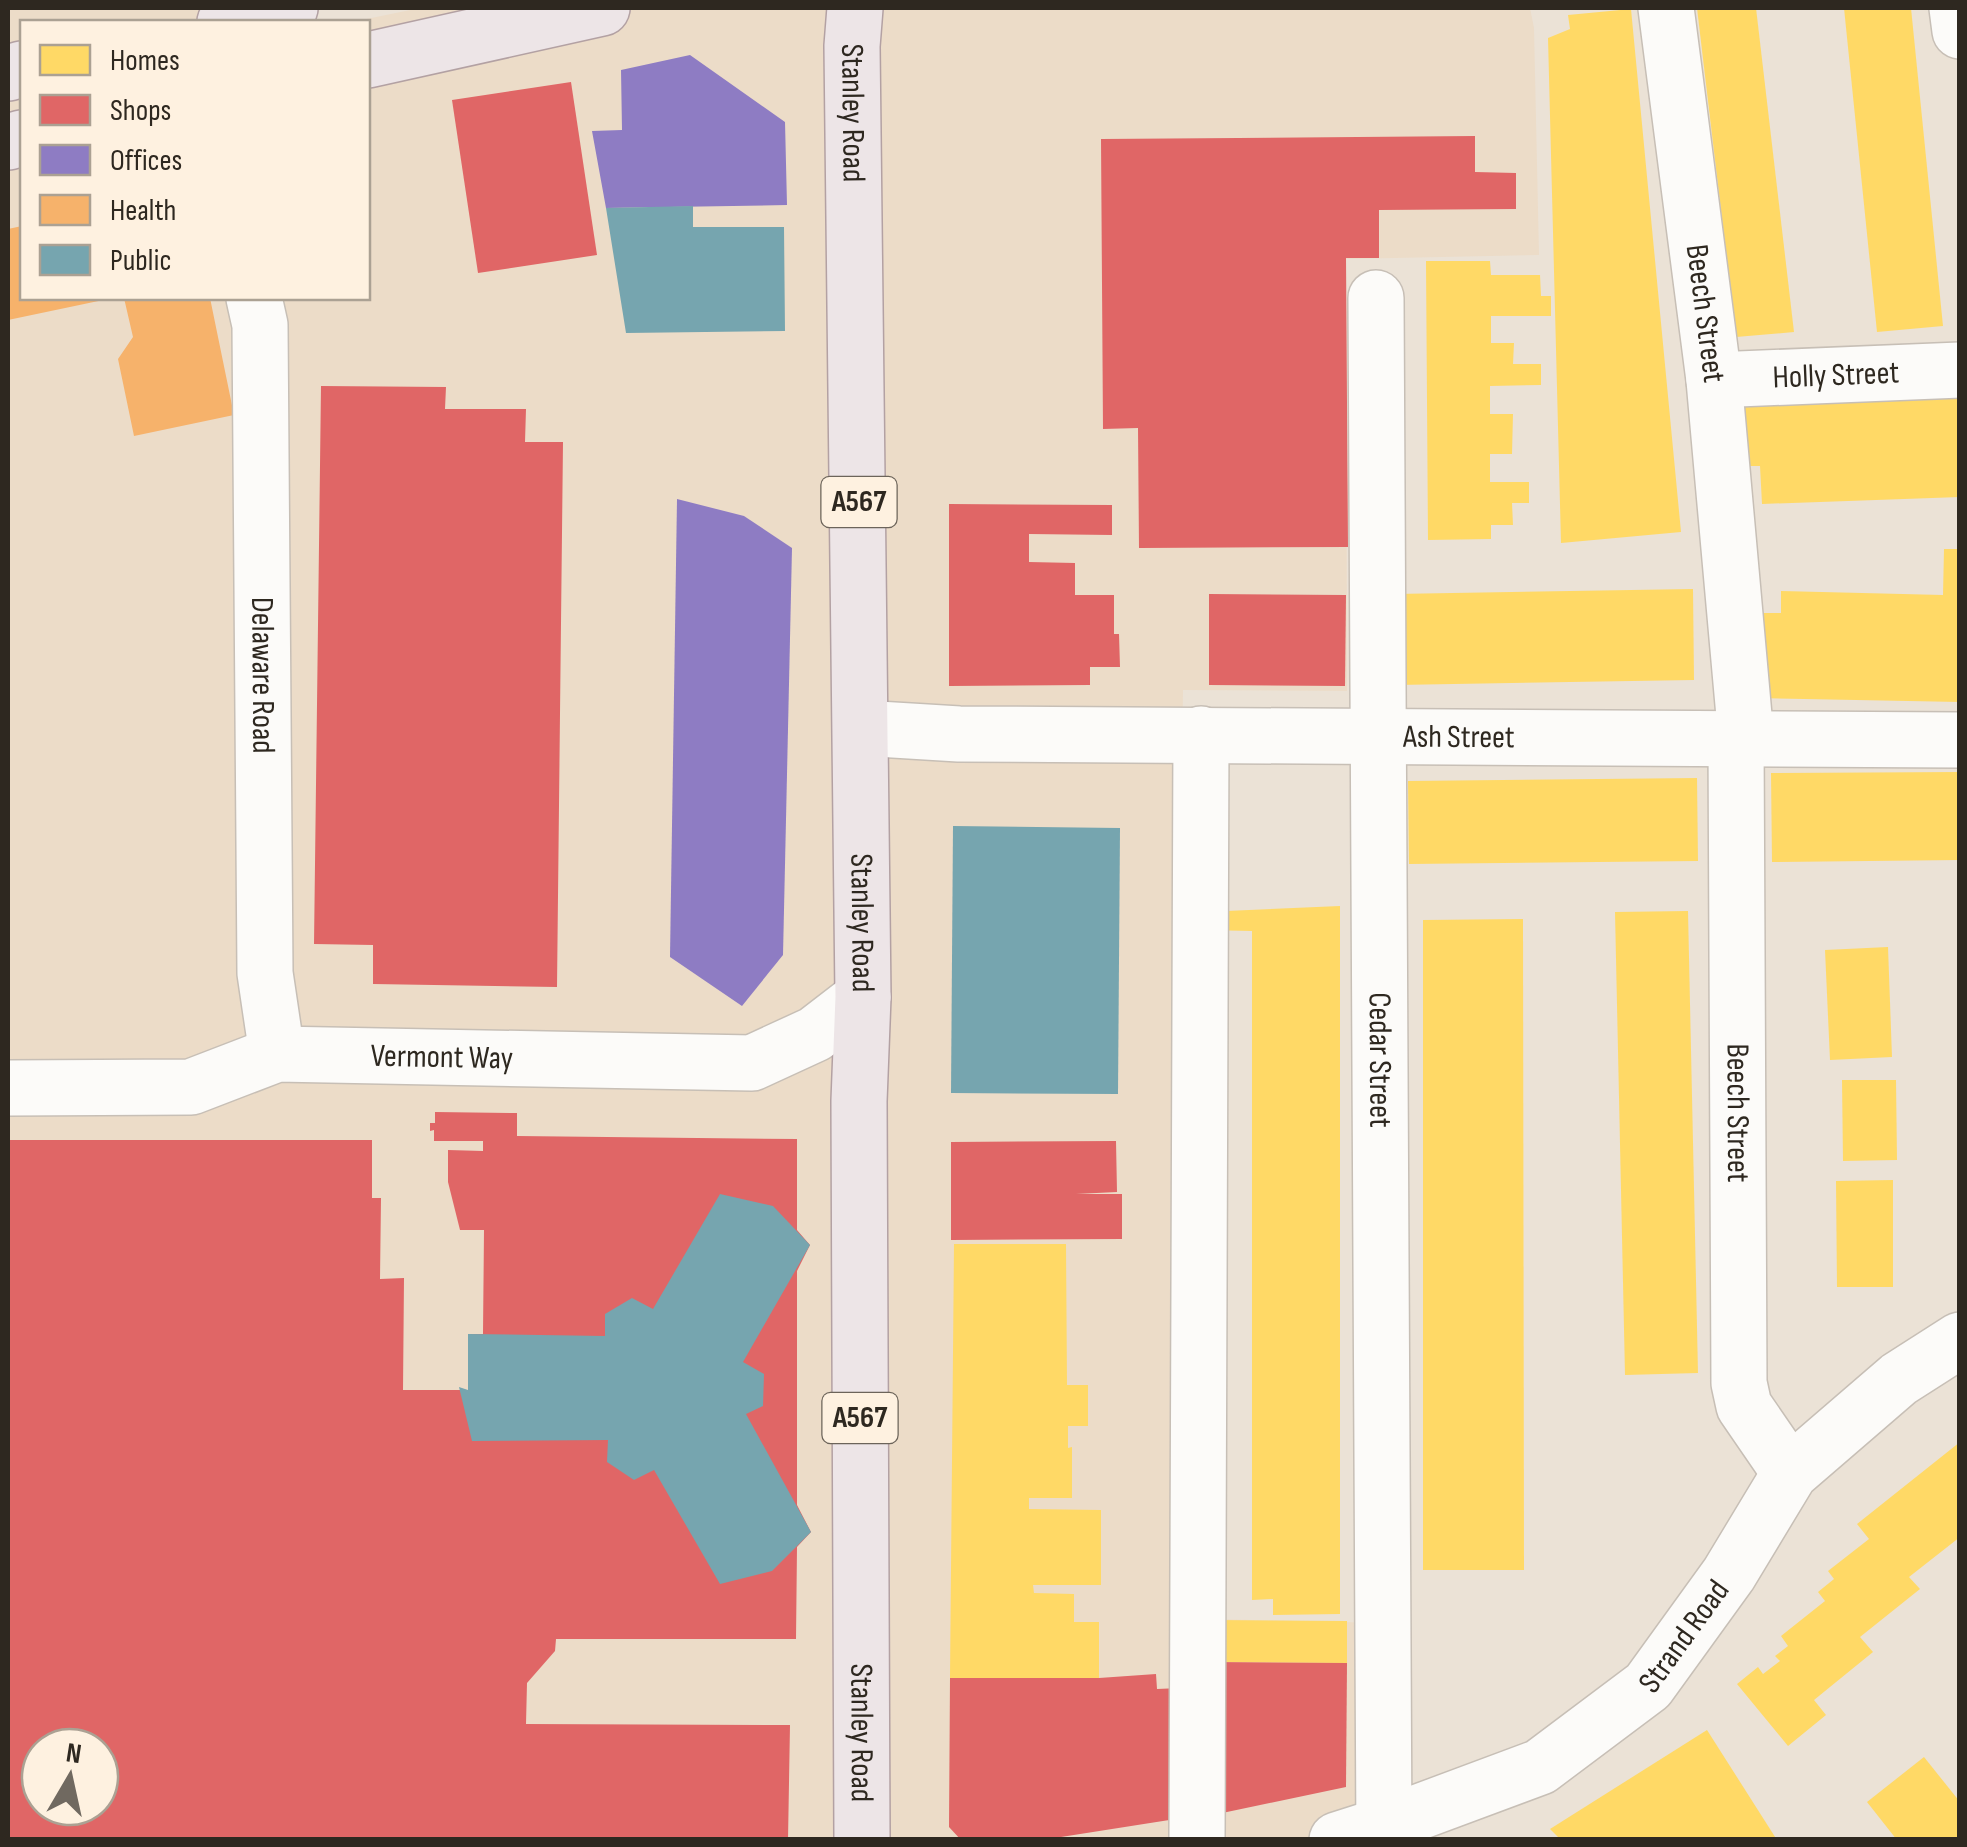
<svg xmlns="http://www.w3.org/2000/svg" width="1967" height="1847" font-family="'Sofia Sans Condensed',sans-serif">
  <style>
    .built { fill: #ecdcc8; fill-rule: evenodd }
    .homes { fill: #ffd966 }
    .shops { fill: #e06666; fill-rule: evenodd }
    .offices { fill: #8e7cc3 }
    .health { fill: #f6b26b }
    .public { fill: #76a5af }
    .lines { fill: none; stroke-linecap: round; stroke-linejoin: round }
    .minor-casing { stroke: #c7bfb6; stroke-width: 58 }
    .major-casing { stroke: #b3a1a3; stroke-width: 58 }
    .minor { stroke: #fcfbf9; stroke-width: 55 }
    .major { stroke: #ede5e7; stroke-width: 55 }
    .labels { text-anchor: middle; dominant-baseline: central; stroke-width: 10; stroke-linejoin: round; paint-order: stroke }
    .shield { fill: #fef1e0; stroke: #6c645a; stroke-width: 2.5 }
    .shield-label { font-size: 30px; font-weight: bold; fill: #2e2820 }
    .street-label { font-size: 32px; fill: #2e2820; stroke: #fef1e0 }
  </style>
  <rect width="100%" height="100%" fill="#ebe2d6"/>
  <path class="built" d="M8 8H251L254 22H22V298H368V22H352L420 8H1530L1534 28 1539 255 1346 259 1347 691 1183 690 1169 1618 1383 1623V1839L8 1840ZM40 1747H100V1807H40Z"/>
  <g class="homes">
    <polygon points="1697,8 1756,8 1794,332 1736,337"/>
    <polygon points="1844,8 1911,8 1943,326 1877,332"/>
    <polygon points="1631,9 1681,532 1561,543 1548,38 1570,29 1568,15"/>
    <polygon points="1426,261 1490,261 1491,275 1540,275 1541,296 1551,296 1551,316 1491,316 1491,343 1514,343 1513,364 1541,364 1541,385 1490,386 1490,414 1513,414 1512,454 1490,454 1490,482 1529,482 1529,503 1512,503 1513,525 1491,525 1491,539 1428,540"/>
    <polygon points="1960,393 1960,497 1762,504 1760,466 1744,466 1742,400"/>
    <polygon points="1944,549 1960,549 1960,702 1755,698 1757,613 1781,613 1781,591 1943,595"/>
    <polygon points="1693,589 1694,680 1396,685 1394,594"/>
    <polygon points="1960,772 1960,860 1772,862 1771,773"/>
    <polygon points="1697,778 1698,861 1409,864 1408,781"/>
    <polygon points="1340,906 1340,1614 1273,1615 1273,1599 1252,1600 1252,931 1204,930 1203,912"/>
    <polygon points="1688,911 1698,1373 1625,1375 1615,912"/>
    <polygon points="1523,919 1524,1570 1423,1570 1423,920"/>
    <polygon points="1888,947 1892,1057 1830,1060 1825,950"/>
    <polygon points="1842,1080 1896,1080 1897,1160 1843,1161"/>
    <polygon points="1893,1180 1893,1287 1837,1287 1836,1181"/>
    <polygon points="954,1244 1066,1244 1067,1385 1088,1385 1088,1426 1068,1426 1068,1448 1072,1447 1072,1498 1029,1498 1029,1509 1101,1510 1101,1585 1033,1585 1034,1593 1074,1594 1074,1622 1099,1622 1099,1678 950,1678"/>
    <polygon points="1960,1442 1960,1537 1909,1577 1920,1589 1860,1637 1873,1652 1814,1700 1826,1715 1788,1746 1737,1684 1758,1667 1763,1674 1780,1661 1775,1656 1788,1646 1781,1636 1825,1601 1818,1592 1834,1579 1828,1571 1869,1539 1857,1524"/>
    <polygon points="1211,1620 1347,1621 1347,1663 1211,1662"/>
    <polygon points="1707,1730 1777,1840 1561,1840 1550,1829"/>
    <polygon points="1924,1757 1960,1802 1960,1840 1897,1840 1867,1802"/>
  </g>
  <g class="shops">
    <polygon points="571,82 597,255 478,273 452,100"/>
    <polygon points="1475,136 1475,172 1516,173 1516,209 1379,210 1379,258 1346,258 1348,547 1139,548 1138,428 1103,429 1101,139"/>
    <polygon points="321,386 446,387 445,409 526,409 525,442 563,442 557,987 373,984 373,945 314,944"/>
    <polygon points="949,504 1112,505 1112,535 1029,534 1029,562 1075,563 1075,595 1114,595 1114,634 1119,634 1120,667 1090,667 1090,685 949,686"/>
    <polygon points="1209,594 1346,595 1345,686 1209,685"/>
    <path d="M435 1112 517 1113V1136L797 1139V1230L810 1245 797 1271V1505L811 1532 797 1547 796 1639H556L555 1651 527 1683 526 1724 790 1725 788 1840H8V1140H372V1198H381L380 1279 404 1278 403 1390H468V1334H483L484 1230H460L448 1182V1150L483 1151V1141H434V1130L430 1131V1123H435ZM40 1747H100V1807H40Z"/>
    <polygon points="1116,1141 1117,1192 1076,1194 1122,1194 1122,1239 951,1240 951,1142"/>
    <polygon points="1211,1662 1347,1663 1346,1787 1208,1816"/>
    <polygon points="1156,1674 1157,1689 1180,1688 1182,1818 1042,1840 961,1840 949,1827 950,1678 1099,1678"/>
  </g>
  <g class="offices">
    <polygon points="690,55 785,122 787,205 606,208 592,131 622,130 621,70"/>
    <polygon points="677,499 744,516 792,548 783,955 742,1006 670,957"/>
  </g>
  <g class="health">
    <polygon points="22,226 22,298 108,299 8,320 8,229"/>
    <polygon points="124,298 210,298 234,415 134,436 118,359 133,337"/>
  </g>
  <g class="public">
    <polygon points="693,206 693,227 784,227 785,331 626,333 606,208"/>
    <polygon points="953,826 1120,828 1118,1094 951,1093"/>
    <polygon points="720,1194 773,1206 810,1245 743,1362 764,1374 763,1406 746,1414 811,1532 772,1571 720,1584 654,1470 634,1480 607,1462 608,1440 472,1441 459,1387 468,1390 468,1334 605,1336 605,1314 632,1298 653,1309"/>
  </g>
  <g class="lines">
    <defs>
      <g id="minor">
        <path id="s1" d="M1666 8 1714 380 1746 738"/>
        <polyline points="1957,8 1960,31"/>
        <path id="s2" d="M254 298 260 325 265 973 277 1054"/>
        <path id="s3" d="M1376 298 1384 1840"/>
        <path id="s4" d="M1714 380 1960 370"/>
        <path id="s5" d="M861 728 959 734 1960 740"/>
        <path id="s6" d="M1736 738 1739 1383 1744 1406 1790 1473"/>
        <path id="s7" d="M8 1088 191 1087 277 1054 752 1063 815 1034 863 997"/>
        <polyline points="1197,1840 1201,734"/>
        <path id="s8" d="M1337 1840 1384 1825 1540 1767 1648 1686 1729 1574 1790 1473 1899 1379 1960 1340"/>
      </g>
      <g id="major">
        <path id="s9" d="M855 8 852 46 863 997 859 1101 862 1840"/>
        <polyline points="225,22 290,8"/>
        <polyline points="368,60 602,8"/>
        <polyline points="8,73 22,69"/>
        <polyline points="8,142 22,138"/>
      </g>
    </defs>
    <use href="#minor" class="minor-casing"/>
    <use href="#major" class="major-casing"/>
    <use href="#minor" class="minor"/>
    <use href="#major" class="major"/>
  </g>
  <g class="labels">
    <g class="shield">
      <rect x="821.5" y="477" width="75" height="50" rx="8"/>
      <rect x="822.5" y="1393" width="75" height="50" rx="8"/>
    </g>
    <g class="shield-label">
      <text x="859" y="502">A567</text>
      <text x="860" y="1418">A567</text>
    </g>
    <g class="street-label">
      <text stroke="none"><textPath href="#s9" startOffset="105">Stanley Road</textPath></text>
      <text stroke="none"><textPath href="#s1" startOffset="308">Beech Street</textPath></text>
      <text stroke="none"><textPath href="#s4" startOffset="122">Holly Street</textPath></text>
      <text stroke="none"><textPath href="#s2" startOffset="378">Delaware Road</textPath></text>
      <text stroke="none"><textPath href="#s5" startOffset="598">Ash Street</textPath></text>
      <text stroke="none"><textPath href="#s9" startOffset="915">Stanley Road</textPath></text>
      <text stroke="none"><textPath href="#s7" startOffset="440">Vermont Way</textPath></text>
      <text stroke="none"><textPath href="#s3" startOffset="762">Cedar Street</textPath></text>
      <text stroke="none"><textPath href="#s6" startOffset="375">Beech Street</textPath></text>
      <text stroke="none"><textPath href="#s8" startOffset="412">Strand Road</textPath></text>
      <text stroke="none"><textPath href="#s9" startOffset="1725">Stanley Road</textPath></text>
    </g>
  </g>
  <rect width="1967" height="1847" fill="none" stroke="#2e2820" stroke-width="20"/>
  <rect x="20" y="20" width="350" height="280" fill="#fef1e0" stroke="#aba193" stroke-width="2.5"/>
  <rect x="40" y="45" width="50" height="30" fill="#ffd966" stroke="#aba193" stroke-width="2.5"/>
  <text x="110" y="70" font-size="30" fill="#2e2820">Homes</text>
  <rect x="40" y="95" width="50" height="30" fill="#e06666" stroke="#aba193" stroke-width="2.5"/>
  <text x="110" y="120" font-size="30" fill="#2e2820">Shops</text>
  <rect x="40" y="145" width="50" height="30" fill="#8e7cc3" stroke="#aba193" stroke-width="2.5"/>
  <text x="110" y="170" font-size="30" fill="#2e2820">Offices</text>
  <rect x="40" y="195" width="50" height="30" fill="#f6b26b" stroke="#aba193" stroke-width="2.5"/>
  <text x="110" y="220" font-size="30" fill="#2e2820">Health</text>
  <rect x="40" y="245" width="50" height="30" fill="#76a5af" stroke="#aba193" stroke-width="2.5"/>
  <text x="110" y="270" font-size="30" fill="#2e2820">Public</text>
  <g transform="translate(70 1777) rotate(9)"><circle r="48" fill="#fef1e0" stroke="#aba193" stroke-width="2.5"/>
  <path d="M0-8L18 38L0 25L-18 38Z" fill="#706960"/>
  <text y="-15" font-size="28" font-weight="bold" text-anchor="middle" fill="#2e2820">N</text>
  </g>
</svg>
